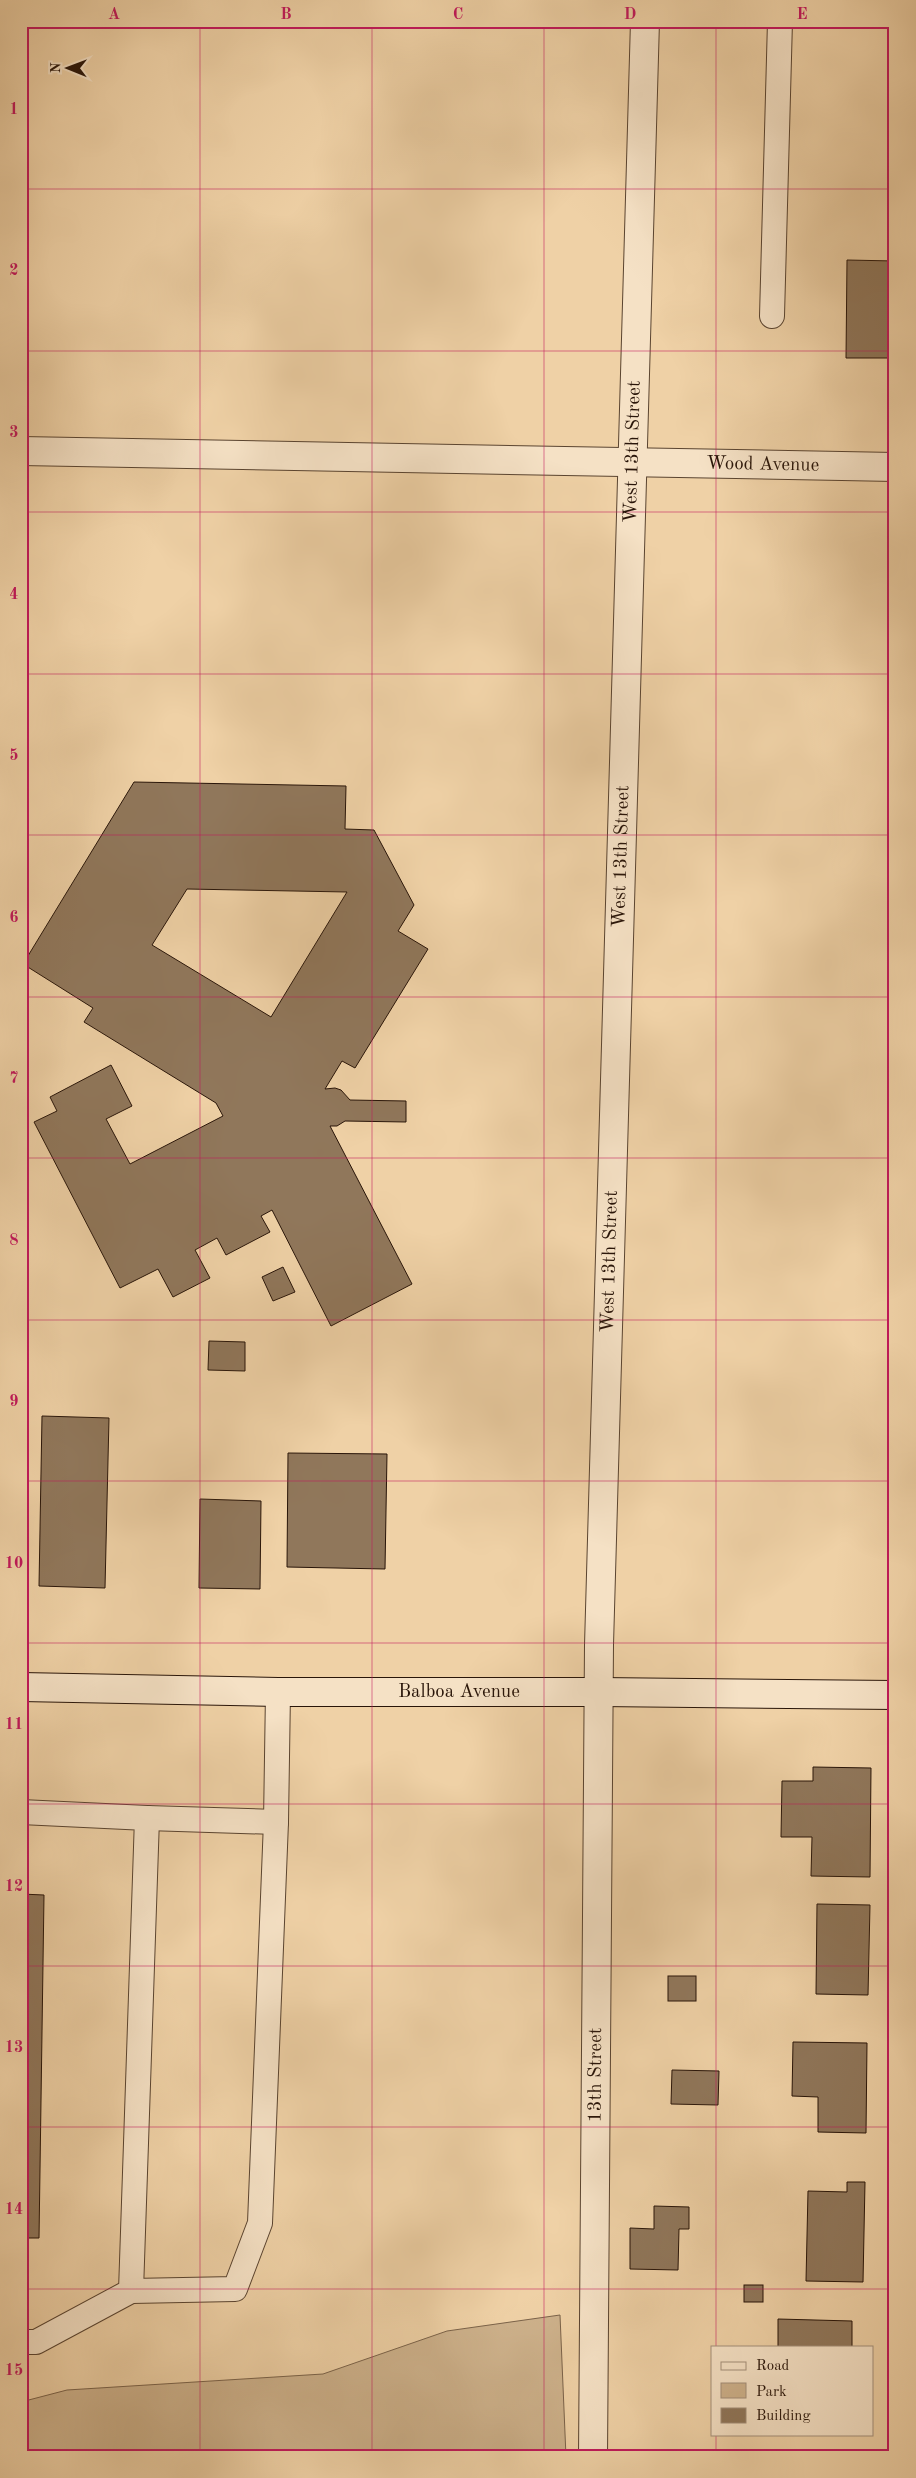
<svg xmlns="http://www.w3.org/2000/svg" width="916" height="2478" font-family="'Old Standard TT',serif">
  <style>
    .green { fill: #cdb18b; stroke: #7b634a }
    .building { fill: #90775b; stroke: #291509; fill-rule: evenodd }
    .lines { fill: none; stroke-linecap: round; stroke-linejoin: round }
    .lane-casing { stroke: #5a4430; stroke-width: 26 }
    .street-casing { stroke: #5a4430; stroke-width: 30 }
    .secondary-casing { stroke: #291509; stroke-width: 30 }
    .lane { stroke: #f5e1c5; stroke-width: 24 }
    .street { stroke: #f5e1c5; stroke-width: 28 }
    .secondary { stroke: #f5e1c5; stroke-width: 28 }
    .grid { fill: none; stroke: #c2185b; stroke-width: 1; stroke-opacity: 0.55 }
    .labels { text-anchor: middle; dominant-baseline: central; stroke-width: 5; stroke-linejoin: round; paint-order: stroke }
    .street-label { font-size: 19px; fill: #291509; stroke: #f5e1c5 }
    .neatline { fill: none; stroke: #c2185b; stroke-width: 2 }
    .grid-label { font-size: 16px; text-anchor: middle; font-weight: bold; fill: #c2185b }
  </style>
  <rect width="100%" height="100%" fill="#efd1a6"/>
  <filter id="stains"><feTurbulence type="fractalNoise" baseFrequency=".004" numOctaves="4"/><feColorMatrix values="0 0 0 0 .2 0 0 0 0 .09 0 0 0 0 .02 0 0 0 .5 -.17"/></filter>
  <radialGradient id="worn" r=".72"><stop offset=".6" stop-color="#630" stop-opacity="0"/><stop offset="1" stop-color="#630" stop-opacity=".3"/></radialGradient>
  <polygon class="green" points="560,2315 566,2457 21,2457 21,2402 67,2390 323,2374 447,2331"/>
  <g class="building">
    <polygon points="847,260 895,261 895,358 846,358"/>
    <path d="M134 782 346 786 345 829 374 830 414 905 398 931 428 949 355 1068 342 1061 325 1089 335 1088 341 1090 350 1100 406 1101V1122L345 1121 337 1126H330L412 1284 331 1326 272 1210 261 1216 270 1232 226 1255 217 1238 195 1250 210 1278 173 1297 158 1269 120 1288 34 1122 57 1111 50 1097 111 1065 132 1106 106 1119 130 1164 223 1116 216 1103 84 1022 93 1008 23 964ZM187 889 347 892 271 1017 152 945Z"/>
    <polygon points="283,1267 295,1292 273,1301 262,1277"/>
    <polygon points="209,1341 245,1342 245,1371 208,1370"/>
    <polygon points="42,1416 109,1418 105,1588 39,1586"/>
    <polygon points="288,1453 387,1454 385,1569 287,1567"/>
    <polygon points="200,1499 261,1501 260,1589 199,1588"/>
    <polygon points="813,1767 871,1768 870,1877 811,1876 812,1837 781,1837 782,1781 813,1781"/>
    <polygon points="21,1894 44,1895 39,2238 21,2238"/>
    <polygon points="817,1904 870,1905 868,1995 816,1994"/>
    <rect x="668" y="1976" width="28" height="25"/>
    <polygon points="793,2042 867,2043 866,2133 818,2132 818,2097 792,2096"/>
    <polygon points="672,2070 719,2071 718,2105 671,2104"/>
    <polygon points="847,2182 865,2182 863,2282 806,2281 808,2191 847,2192"/>
    <polygon points="654,2206 689,2207 689,2229 679,2229 678,2270 630,2269 630,2228 654,2229"/>
    <rect x="744" y="2285" width="19" height="17"/>
    <polygon points="778,2319 852,2321 852,2347 778,2347"/>
  </g>
  <g class="lines">
    <defs>
      <g id="lane">
        <polyline points="772,316 780,21"/>
        <polyline points="21,1812 147,1818 131,2291 36,2342 21,2342"/>
        <polyline points="147,1818 276,1822"/>
        <polyline points="131,2291 235,2289 260,2223 276,1822 278,1692"/>
      </g>
      <g id="street">
        <path id="s1" d="M21 451 895 467"/>
        <path id="s2" d="M593 2457 599 1645 645 21"/>
      </g>
      <g id="secondary">
        <path id="s3" d="M21 1687 278 1692H599L895 1695"/>
      </g>
    </defs>
    <use href="#lane" class="lane-casing"/>
    <use href="#street" class="street-casing"/>
    <use href="#secondary" class="secondary-casing"/>
    <use href="#lane" class="lane"/>
    <use href="#street" class="street"/>
    <use href="#secondary" class="secondary"/>
  </g>
  <path class="grid" d="M200 21V2457M372 21V2457M544 21V2457M716 21V2347M21 189H895M21 351H895M21 512H895M21 674H895M21 835H895M21 997H895M21 1158H895M21 1320H895M21 1481H895M21 1643H895M21 1804H895M21 1966H895M21 2127H895M21 2289H895M716 2434V2457"/>
  <g class="labels">
    <g class="street-label">
      <text stroke="none"><textPath href="#s2" startOffset="2006">West 13th Street</textPath></text>
      <text stroke="none"><textPath href="#s1" startOffset="742">Wood Avenue</textPath></text>
      <text stroke="none"><textPath href="#s2" startOffset="1601">West 13th Street</textPath></text>
      <text stroke="none"><textPath href="#s2" startOffset="1196">West 13th Street</textPath></text>
      <text stroke="none"><textPath href="#s3" startOffset="438">Balboa Avenue</textPath></text>
      <text stroke="none"><textPath href="#s2" startOffset="382">13th Street</textPath></text>
    </g>
  </g>
  <rect width="916" height="2478" fill="none" stroke="#efd1a6" stroke-width="55"/>
  <rect x="711" y="2346" width="162" height="90" fill="#f5e1c5" stroke="#a38f7a"/>
  <rect x="721" y="2362" width="25" height="8" fill="#f5e1c5" stroke="#a38f7a"/>
  <text x="756" y="2370" font-size="15" fill="#291509">Road</text>
  <rect x="721" y="2383" width="25" height="15" fill="#cdb18b" stroke="#a38f7a"/>
  <text x="756" y="2396" font-size="15" fill="#291509">Park</text>
  <rect x="721" y="2408" width="25" height="15" fill="#90775b" stroke="#a38f7a"/>
  <text x="756" y="2420" font-size="15" fill="#291509">Building</text>
  <g transform="translate(68 68) rotate(271)" stroke="#f5e1c5" stroke-width="4" paint-order="stroke">
  <path d="M0-4L9 19L0 12L-9 19Z" fill="#291509"/>
  <text y="-8" font-size="14" font-weight="bold" text-anchor="middle" fill="#291509">N</text>
  </g>
  <rect x="28" y="28" width="860" height="2422" class="neatline"/>
  <g class="grid-label">
    <text x="114" y="19">A</text>
    <text x="286" y="19">B</text>
    <text x="458" y="19">C</text>
    <text x="630" y="19">D</text>
    <text x="802" y="19">E</text>
    <text x="14" y="114">1</text>
    <text x="14" y="275">2</text>
    <text x="14" y="437">3</text>
    <text x="14" y="599">4</text>
    <text x="14" y="760">5</text>
    <text x="14" y="922">6</text>
    <text x="14" y="1083">7</text>
    <text x="14" y="1245">8</text>
    <text x="14" y="1406">9</text>
    <text x="14" y="1568">10</text>
    <text x="14" y="1729">11</text>
    <text x="14" y="1891">12</text>
    <text x="14" y="2052">13</text>
    <text x="14" y="2214">14</text>
    <text x="14" y="2375">15</text>
  </g>
  <rect width="100%" height="100%" filter="url(#stains)"/>
  <rect width="100%" height="100%" fill="url(#worn)"/>
</svg>
